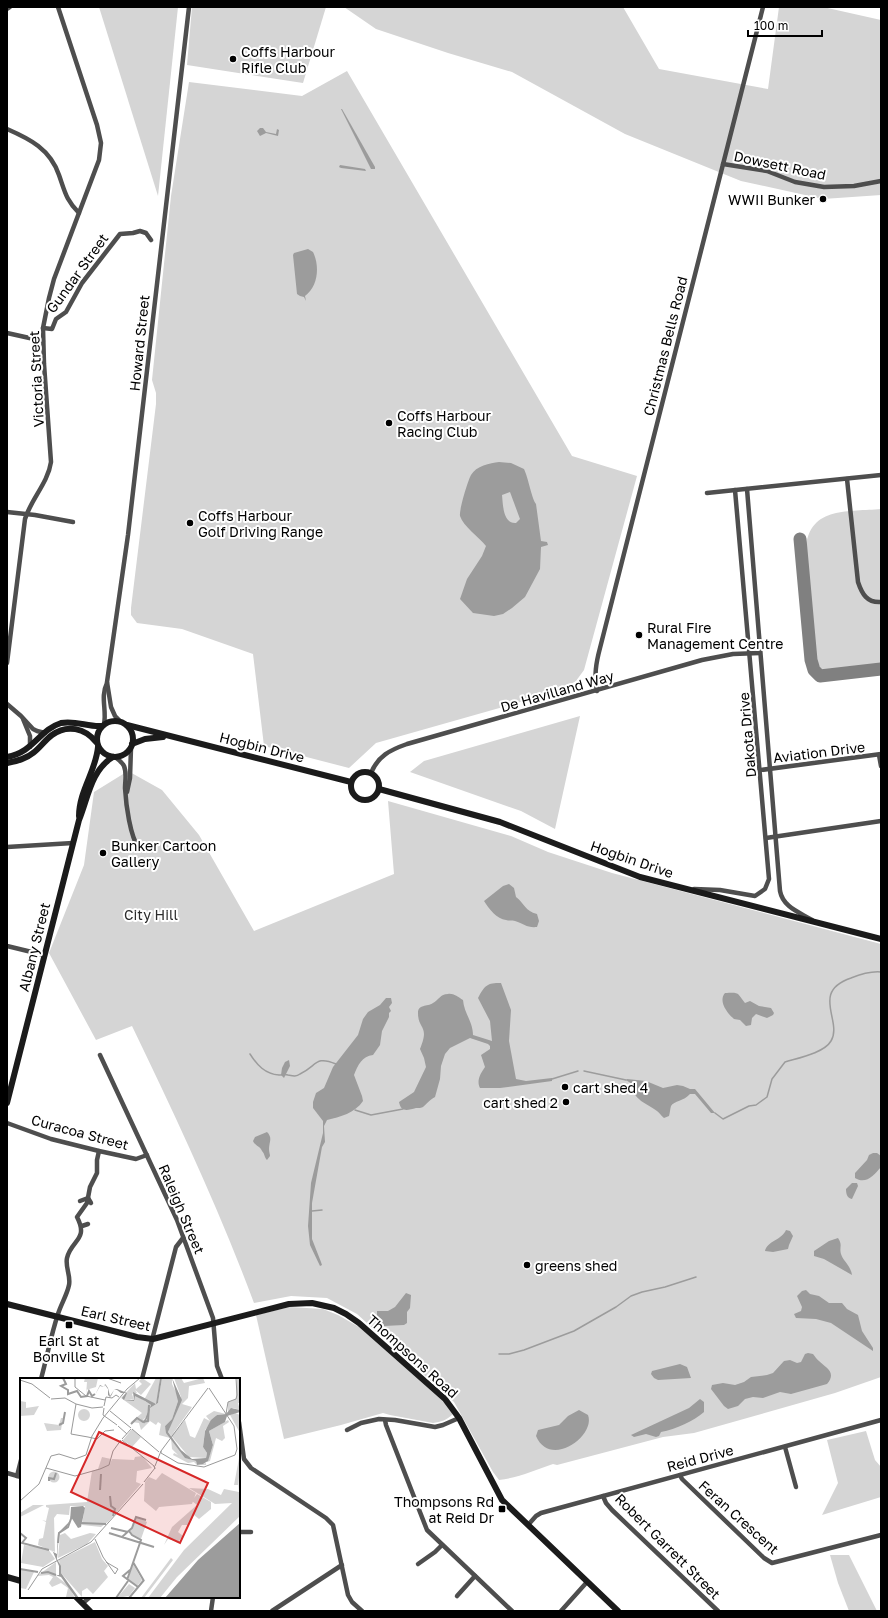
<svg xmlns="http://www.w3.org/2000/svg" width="888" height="1618" font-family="'Golos Text',sans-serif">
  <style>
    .green { fill: #d5d5d5 }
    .water { fill: #9c9c9c; fill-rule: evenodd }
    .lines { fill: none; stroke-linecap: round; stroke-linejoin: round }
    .stream { stroke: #9c9c9c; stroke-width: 1.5 }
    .taxiway { stroke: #808080; stroke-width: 13 }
    .street { stroke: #4e4e4e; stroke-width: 4.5 }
    .secondary { stroke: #1b1b1b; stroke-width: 6 }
    .poi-dot { fill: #000; stroke: #fff; stroke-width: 1.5 }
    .labels { text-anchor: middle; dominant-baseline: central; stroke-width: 4; stroke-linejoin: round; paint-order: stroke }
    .poi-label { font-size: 14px; fill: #000; stroke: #fff; text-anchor: start }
    .street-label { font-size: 14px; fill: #000; stroke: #fff }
    .park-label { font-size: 14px; fill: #2c2c2c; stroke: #fff }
    .inset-river { fill: none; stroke: #9c9c9c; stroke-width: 2 }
    .inset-road { fill: none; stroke: #999; stroke-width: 1 }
    .view { fill: #d62828; fill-opacity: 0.15; stroke: #d62828; stroke-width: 2 }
    .inset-edge { fill: none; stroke: #000; stroke-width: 2 }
  </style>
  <rect width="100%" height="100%" fill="#fff"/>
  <g class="green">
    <polygon points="99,7 178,7 158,196"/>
    <polygon points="192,7 326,7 303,83 187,65"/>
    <polygon points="344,7 623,7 659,69 768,89 779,7 823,7 881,20 881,195 823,199 741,181 625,134 512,72 448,53 376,29"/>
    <polygon points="347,71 572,456 637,476 584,670 576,681 559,691 376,743 349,768 264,746 253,654 182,629 137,623 131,615 131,608 156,404 156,393 152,380 171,196 189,82 302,96"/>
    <path d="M881 509V664L830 672C820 671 818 665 816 656L806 547C810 506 850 512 881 509Z"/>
    <polygon points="580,716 555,829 521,811 410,772 424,761"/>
    <path d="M128 771 162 790 199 835 254 931 394 874 388 801 511 836 548 852 612 873 881 944V1377L835 1393 694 1433 663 1437 557 1465 553 1464C535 1470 518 1478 499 1480L493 1472 454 1402 357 1314 327 1298 291 1296 254 1303C219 1209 176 1117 132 1026L96 1040 49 953 84 865 94 792Z"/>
    <path d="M290 1307 323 1309 338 1315 359 1327 445 1403 453 1414C447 1420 441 1422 433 1423L390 1415 383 1413 341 1425 284 1439 256 1315Z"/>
    <polygon points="866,1431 875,1460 881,1467 881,1497 822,1515 838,1483 827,1440"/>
    <polygon points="830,1555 849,1555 877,1611 849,1611 838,1583"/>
  </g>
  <g class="water">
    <polygon points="341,109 342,109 375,167 375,169 371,169"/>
    <polygon points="260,128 263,128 266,132 276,134 277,129 279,130 278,136 266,133 260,136 257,131"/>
    <polygon points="340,165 365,169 366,171 341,168 339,167"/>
    <path d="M308 249 313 252C320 266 318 287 305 296L306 301 304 297 300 296 297 294 293 255 294 253Z"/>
    <path d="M499 462 511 463 524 469C528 477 532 500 536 504L541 541 547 542 548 545 541 547 540 569 525 597 512 608 503 614 494 616 473 613 460 599 467 579 482 556 486 546C479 537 463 526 460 516 459 510 468 480 471 475 476 466 490 463 499 462ZM510 492 520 519 516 523C503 524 503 505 502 495Z"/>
    <path d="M509 884 514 888 516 897C525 904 525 911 537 914L539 921 537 927C527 928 524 924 515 921 512 920 509 921 506 920 497 919 489 909 484 901L503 886Z"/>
    <path d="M501 983 511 1010 509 1041 516 1079 526 1081 552 1078V1081L500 1088H480C476 1080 481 1073 485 1067L481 1055 490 1049V1046L488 1044 470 1038 450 1048 445 1054 441 1066 440 1079 435 1097C429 1100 427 1104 423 1107 422 1108 418 1108 416 1108 408 1110 401 1113 399 1102L414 1092 426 1067 424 1058 420 1049C430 1025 418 1030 418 1013 418 1004 427 1007 433 1003 439 1000 440 994 448 994 453 993 458 997 463 1000 464 1013 473 1022 473 1035L492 1041 490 1021 478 998C485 985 487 983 501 983Z"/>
    <path d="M725 993C740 992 737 993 745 1003L750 1001 759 1006 771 1008 774 1013 773 1015 767 1018 756 1014 752 1018 751 1025 746 1026 740 1020 734 1019C727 1013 718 1001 725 993Z"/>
    <path d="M386 998H391L392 1003 389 1007 391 1011 389 1013V1017L382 1031 380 1045 373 1055C362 1056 358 1065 354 1075L362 1096 363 1101C355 1113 340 1117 327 1120L324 1126 325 1142 322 1147 312 1203V1239L321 1262 322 1265 320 1266 310 1245 308 1226 311 1183 323 1133V1121L313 1108V1102L316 1093 324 1088 333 1067 358 1035 363 1019 368 1012 380 1005Z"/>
    <polygon points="289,1060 290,1066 284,1078 281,1075 282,1068 285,1062"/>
    <path d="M627 1079 646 1081 663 1088 677 1085 683 1086 690 1089H695L715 1113H711L695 1094H690C684 1101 674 1101 671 1106 670 1109 670 1113 669 1116L664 1118C661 1116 660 1113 657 1111 648 1104 632 1100 632 1084L626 1080Z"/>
    <path d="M267 1132C273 1138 269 1142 269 1149 269 1152 270 1154 270 1156L267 1160C264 1157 265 1154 262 1151 260 1146 255 1146 253 1141L255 1137Z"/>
    <path d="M873 1153H877L881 1156V1167C874 1175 866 1185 855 1178V1173L867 1160 869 1155Z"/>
    <path d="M852 1183H857L858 1186 852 1199C847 1198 846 1194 846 1189Z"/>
    <path d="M786 1230 790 1231 793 1236 789 1245 788 1249 773 1252 765 1251C767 1241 782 1240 786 1230Z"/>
    <path d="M838 1238C843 1246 839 1246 841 1254 843 1261 851 1266 852 1275L824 1259 814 1256V1251L829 1241Z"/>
    <polygon points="806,1290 810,1294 819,1296 829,1303 842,1303 847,1309 858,1315 862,1331 873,1348 873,1351 831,1323 816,1319 796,1318 794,1314 801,1311 802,1307 797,1296 802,1291"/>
    <polygon points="406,1293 411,1295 410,1308 407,1312 407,1323 404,1325 384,1326 377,1317 377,1311 388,1311 395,1307"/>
    <path d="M808 1353 813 1354C815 1356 816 1359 819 1361 826 1368 837 1372 827 1384L791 1394 780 1392 763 1398 753 1397 745 1399 738 1406 728 1409 724 1406 711 1389 712 1385 723 1383 735 1385 744 1382 751 1377 767 1375 773 1373 784 1361 790 1360 797 1363 801 1362 805 1354Z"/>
    <polygon points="680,1364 687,1367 691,1378 658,1380 654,1378 651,1374 652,1371"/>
    <path d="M700 1399 704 1402V1412C694 1421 676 1429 661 1432L659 1436 656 1437 646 1434 634 1437 631 1435 689 1408Z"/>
    <path d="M579 1410 588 1415C596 1436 550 1469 536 1436L538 1430 559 1425 568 1416Z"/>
  </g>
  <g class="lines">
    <g class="stream">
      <path d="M250 1054C257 1065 265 1074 279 1075 282 1075 285 1074 288 1075 293 1076 296 1077 300 1074 317 1066 315 1055 336 1064"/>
      <polyline points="584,1071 626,1080"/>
      <polyline points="552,1079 578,1071"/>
      <polyline points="355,1110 371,1115 403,1109"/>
      <path d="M715 1113 723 1119 749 1106 756 1105 767 1097 772 1079 785 1062C798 1058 824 1053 831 1041 843 1021 810 992 851 978 861 974 870 971 881 972"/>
      <polyline points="312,1211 322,1210"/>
      <polyline points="499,1354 509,1354 524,1350 574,1331 616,1307 631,1296 642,1292 665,1287 696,1277"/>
    </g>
    <polyline class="taxiway" points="800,539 811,660 814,670 820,676 881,669"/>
    <g class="street">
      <polyline points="7,9 10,7"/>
      <path d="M7 129C30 139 50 149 59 175 65 192 66 200 79 213"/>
      <polyline points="723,164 767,171 795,182 824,187 854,186 881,181"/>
      <polyline points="43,328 52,329 56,319 66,312 82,283 120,234 133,233 140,231 146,233 151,240"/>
      <polyline points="7,333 43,341"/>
      <path d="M847 479 858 582C862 594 867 603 881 602"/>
      <path d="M747 489 780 891C783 907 799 912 812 920"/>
      <polyline points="707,493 881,475"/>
      <polyline points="7,512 35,515 73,522"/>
      <path d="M7 663 25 519C31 499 48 483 51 462L44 364 43 328 49 298 54 279 99 160 101 143 97 125 58 7"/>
      <path d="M597 691C594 675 596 663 600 648L763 7"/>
      <polyline points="7,704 21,716 33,729 37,731 45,733"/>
      <polyline points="23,719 30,736 30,747"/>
      <polyline points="120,721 115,716 111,707 107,682 128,535 189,7"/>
      <path d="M104 724C107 710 100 697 107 683"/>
      <polyline points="879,755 881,766"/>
      <path d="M115 757C119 760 122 762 124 766 127 773 125 781 125 788 126 805 130 836 139 849"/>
      <polyline points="761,770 881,754"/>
      <path d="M371 773C378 756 390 750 407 744L702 660 733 654 760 653"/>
      <polyline points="127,792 130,778 131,748"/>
      <polyline points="766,838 881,821"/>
      <polyline points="7,847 73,843"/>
      <polyline points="694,889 720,890 755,896 765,889 769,879 735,490"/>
      <polyline points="7,946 44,955"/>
      <polyline points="100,1055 177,1220 213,1318 217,1366 222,1379"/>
      <polyline points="7,1123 51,1139 99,1151 136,1159 147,1155"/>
      <polyline points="80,1201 88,1198 91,1203"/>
      <polyline points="82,1226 88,1224"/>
      <path d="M41 1379C47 1357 51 1335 58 1314 61 1304 67 1295 69 1285 71 1276 65 1267 67 1258 71 1240 89 1240 77 1217L87 1203 90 1187 97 1173V1160L99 1151"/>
      <polyline points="142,1379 176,1247 183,1238"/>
      <polyline points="385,1420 386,1425 427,1530 512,1611"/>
      <polyline points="239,1422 244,1459 251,1468 326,1518 333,1525 348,1595 352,1602 362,1611"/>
      <polyline points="347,1430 361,1423 379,1419 395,1420 435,1427 443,1425 459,1418"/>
      <polyline points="785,1447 796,1487"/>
      <polyline points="7,1473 21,1477"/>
      <polyline points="680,1475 682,1479 764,1558 772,1563 881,1535"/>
      <polyline points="17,1476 21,1460"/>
      <polyline points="603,1496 606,1503 612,1510 718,1611"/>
      <polyline points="528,1525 536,1516 541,1513 881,1420"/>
      <polyline points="239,1532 251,1532"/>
      <polyline points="418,1564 435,1552 442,1545"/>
      <polyline points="457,1596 475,1576"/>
      <polyline points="83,1603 90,1597"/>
      <polyline points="211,1611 213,1597"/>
      <polyline points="272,1611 342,1565"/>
      <polyline points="561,1611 587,1582"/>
    </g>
    <g class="secondary">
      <circle cx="115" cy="739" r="18"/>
      <polyline points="127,725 351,782"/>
      <polyline points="132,744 145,739 163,737"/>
      <path d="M7 757C34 752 39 730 61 723 75 720 88 727 101 726"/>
      <path d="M7 763C16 761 26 759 33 753 40 748 45 740 52 735 67 724 85 728 96 742"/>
      <circle cx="365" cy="786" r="14"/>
      <polyline points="379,789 500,822 640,877 881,939"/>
      <path d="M79 816C79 791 96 771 98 747"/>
      <path d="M7 1103 79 820C88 798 91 770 113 757"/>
      <polyline points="7,1304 137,1337 153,1339 289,1304 312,1303 334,1308 346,1314 359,1323 445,1399 459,1418 502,1500 618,1611"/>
      <polyline points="7,1577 21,1581"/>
      <polyline points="76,1597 90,1611"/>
    </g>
  </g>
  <g class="poi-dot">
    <circle cx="233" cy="59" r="4"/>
    <circle cx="823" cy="199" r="4"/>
    <circle cx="389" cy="423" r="4"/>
    <circle cx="190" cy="523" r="4"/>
    <circle cx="639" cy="635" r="4"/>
    <circle cx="103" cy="853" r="4"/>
    <circle cx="565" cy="1087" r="4"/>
    <circle cx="566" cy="1102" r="4"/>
    <circle cx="527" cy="1265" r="4"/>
    <rect x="65" y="1321" width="8" height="8" rx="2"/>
    <rect x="498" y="1505" width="8" height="8" rx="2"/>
  </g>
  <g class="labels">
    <g class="poi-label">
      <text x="241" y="51">Coffs Harbour<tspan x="241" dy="16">Rifle Club</tspan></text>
      <text x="815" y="199" text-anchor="end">WWII Bunker</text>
      <text x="397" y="415">Coffs Harbour<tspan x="397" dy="16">Racing Club</tspan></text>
      <text x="198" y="515">Coffs Harbour<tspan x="198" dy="16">Golf Driving Range</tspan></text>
      <text x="647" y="627">Rural Fire<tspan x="647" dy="16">Management Centre</tspan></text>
      <text x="111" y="845">Bunker Cartoon<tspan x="111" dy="16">Gallery</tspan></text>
      <text x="573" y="1087">cart shed 4</text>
      <text x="558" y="1102" text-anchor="end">cart shed 2</text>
      <text x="535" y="1265">greens shed</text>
      <text x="69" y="1340" text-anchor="middle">Earl St at<tspan x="69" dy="16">Bonville St</tspan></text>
      <text x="494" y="1501" text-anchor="end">Thompsons Rd<tspan x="494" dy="16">at Reid Dr</tspan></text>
    </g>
    <g class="street-label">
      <text transform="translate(780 165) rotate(12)">Dowsett Road</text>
      <text transform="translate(77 273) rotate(-54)">Gundar Street</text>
      <text transform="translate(139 343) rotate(-84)">Howard Street</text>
      <text transform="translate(665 346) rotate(-76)">Christmas Bells Road</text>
      <text transform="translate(36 379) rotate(-93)">Victoria Street</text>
      <text transform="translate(557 691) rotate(-16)">De Havilland Way</text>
      <text transform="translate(747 735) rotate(-95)">Dakota Drive</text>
      <text transform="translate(262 747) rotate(14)">Hogbin Drive</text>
      <text transform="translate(819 752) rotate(-7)">Aviation Drive</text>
      <text transform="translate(632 859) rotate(19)">Hogbin Drive</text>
      <text transform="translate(34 947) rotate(-76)">Albany Street</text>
      <text transform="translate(80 1132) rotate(15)">Curacoa Street</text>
      <text transform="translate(182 1209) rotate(67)">Raleigh Street</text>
      <text transform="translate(116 1318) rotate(13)">Earl Street</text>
      <text transform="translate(413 1356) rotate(42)">Thompsons Road</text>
      <text transform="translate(700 1458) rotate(-15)">Reid Drive</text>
      <text transform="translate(739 1517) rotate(42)">Feran Crescent</text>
      <text transform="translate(668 1546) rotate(45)">Robert Garrett Street</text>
    </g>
    <g class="park-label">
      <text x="151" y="914">City Hill</text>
    </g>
  </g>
  <g transform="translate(20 1378)">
    <rect width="220" height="220" fill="#fff"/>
    <path d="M65 0H78L76 9 66 12V17L67 4H64ZM122 0 131 6 121 17 115 12 117 15H114L112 16 114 22 109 21 114 23V16L131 27 128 37 122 43 124 46 129 37 130 30 138 25 142 0H152V6L159 20 152 41 145 48 150 60 139 57 141 46 138 44 136 47 130 43 121 52 119 45 111 44 122 35 101 20 115 5 116 11 122 6 119 3ZM136 0H140L137 25 133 27 124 22ZM154 0H161L164 5 183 0 185 5 169 8 168 20 162 26 172 29 152 57 165 42 170 58 175 60 184 40 190 43 186 38 194 33 206 36 197 37 185 52 183 69 187 75 186 80 169 79 148 54 161 19ZM217 0H220V25H218L220 32 213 30 208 34V24L216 21ZM0 23 6 24V30L19 28 14 37 0 38ZM58 37a6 6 0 1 1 12 0a6 6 0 1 1-12 0ZM215 35 220 37V55L210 37ZM41 40H43L41 52 27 53 24 45 39 47ZM208 42 209 44 203 48 205 60 202 63 196 60 190 83 187 84 193 67 189 53ZM112 51 121 59 112 69 103 62ZM151 60 166 80 176 83 177 87 186 85V87H177L174 84 168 85 153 77 154 75 158 77 152 71ZM220 75V138L157 199 140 220H128L164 172 212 125 195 126 169 110 188 111 201 117 204 111 219 114 218 99V107H214ZM122 78 132 90 117 93 116 104 121 106 88 144 81 149 62 147 65 128H50L49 137 37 136 34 140 35 174 18 167 19 161 23 160 26 144 22 142 26 143 29 130 26 129V127L67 124 72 93 78 91 82 79 91 81 90 86 92 81 114 82 115 79ZM28.5 99a5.5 5.5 0 1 1 11 0a5.5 5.5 0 1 1-11 0ZM142 95 176 115 172 126 139 129 136 133 124 123 125 104 129 99 136 102ZM177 116 191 124V131L179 141 174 137 169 147H162L158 154 163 158 158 164 148 161 144 167 152 149 177 127 172 123ZM13 127H24L0 139V135ZM117 139 127 144 121 161 113 158 110 153ZM45 155 51 161 70 155 76 156 67 166 38 180 40 157ZM75 164 82 181 88 188 84 193 88 199 73 216 67 210 62 213V219L41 195 39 182ZM4 167 28 171 35 181 23 189 1 185ZM151 180 153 182 124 220H121ZM36 184V198L48 207 55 220 46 219 48 210 41 205 32 209 29 205 33 199 29 197 17 198ZM113 186 122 202 117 208 108 201ZM0 191 14 194 6 211 0 210ZM109 206 115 210 109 218 97 220Z" fill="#d5d5d5"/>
    <path d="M140 0H142L138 25 130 30 129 37 124 46 121 40 123 43 125 41 131 27 125 23 115 18 114 23 104 22 102 20 106 15H101L97 12H94L91 18 90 19 88 17V11L85 7 84 9 80 8 75 17 80 7 84 9 85 6 86 7 88 10 90 18 94 12 97 11 107 15 104 22H114L113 14 136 26ZM152 0 162 22 148 54 161 72 172 81 186 80 187 75 183 69 185 53 191 42 197 37 206 36 211 30 220 32V34L207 38 205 44 189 53 193 67 188 83 183 86 177 87 176 83 165 80 146 55 145 48 152 41 158 23ZM63 128 65 130 61 149 58 150 51 139 50 143 47 149 39 155 37 181 41 188V195L59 220H56L41 199 38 198 36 197H39V188L33 174 28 171 37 176 38 155 50 143 51 129ZM220 145V220H145L178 182Z" fill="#9c9c9c"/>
    <path class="inset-river" d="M43 0 46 6 41 8 48 12V16L57 13 61 19 67 18 69 13 72 18 75 16M111 46 117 40 123 44 128 43 129 27M39 47 43 45 45 34M29 103V100L34 101 36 95M80 112 81 96M90 118 91 128 95 131 93 138M61 145 86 146M91 150 108 154M0 155 6 160 2 165 29 172M89 155 134 169M102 159 112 150 116 139 126 142M38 165 39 155 48 149 52 138M113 184 124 203M0 191 18 194M110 192 103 198 118 209M21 195 28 194 36 197M107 202 121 162 112 157 109 153M96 220 108 203M109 220 124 202"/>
    <path class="inset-road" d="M55 0V9L66 18 85 22M87 0 101 5M0 2 12 6 30 20M189 10 214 48 217 71M31 21 45 20 56 26 72 30 83 29M84 28 86 19 92 20 96 17 99 19M84 30 83 37 97 47M90 33 111 50M206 36 208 24 216 21 217 17 216 0M98 48 107 56M112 51 139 74M51 56 56 26M51 56 68 59M68 59 77 61 85 53 94 52M102 61 111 51M102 62 134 88M141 73 188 10M141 75 158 85 184 89 215 77 217 71M135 88 141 73V75M26 90 55 98 80 91 89 87 93 73 101 62M124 104 135 90 134 88 135 91M0 123 19 106 31 78 39 76 55 81 66 77 72 58 83 40 107 11 120 0M75 161 83 179 95 196 98 191 86 184M8 212 22 191 71 164 123 106"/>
    <path class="view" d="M79 54 188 105 160 165 51 114Z"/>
    <rect width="220" height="220" class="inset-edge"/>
  </g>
  <rect width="888" height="1618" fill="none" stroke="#000000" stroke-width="16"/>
  <path d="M748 30v6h74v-6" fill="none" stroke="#000000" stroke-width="2"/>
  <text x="754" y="30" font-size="12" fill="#000000" stroke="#ffffff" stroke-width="3" paint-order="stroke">100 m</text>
</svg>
